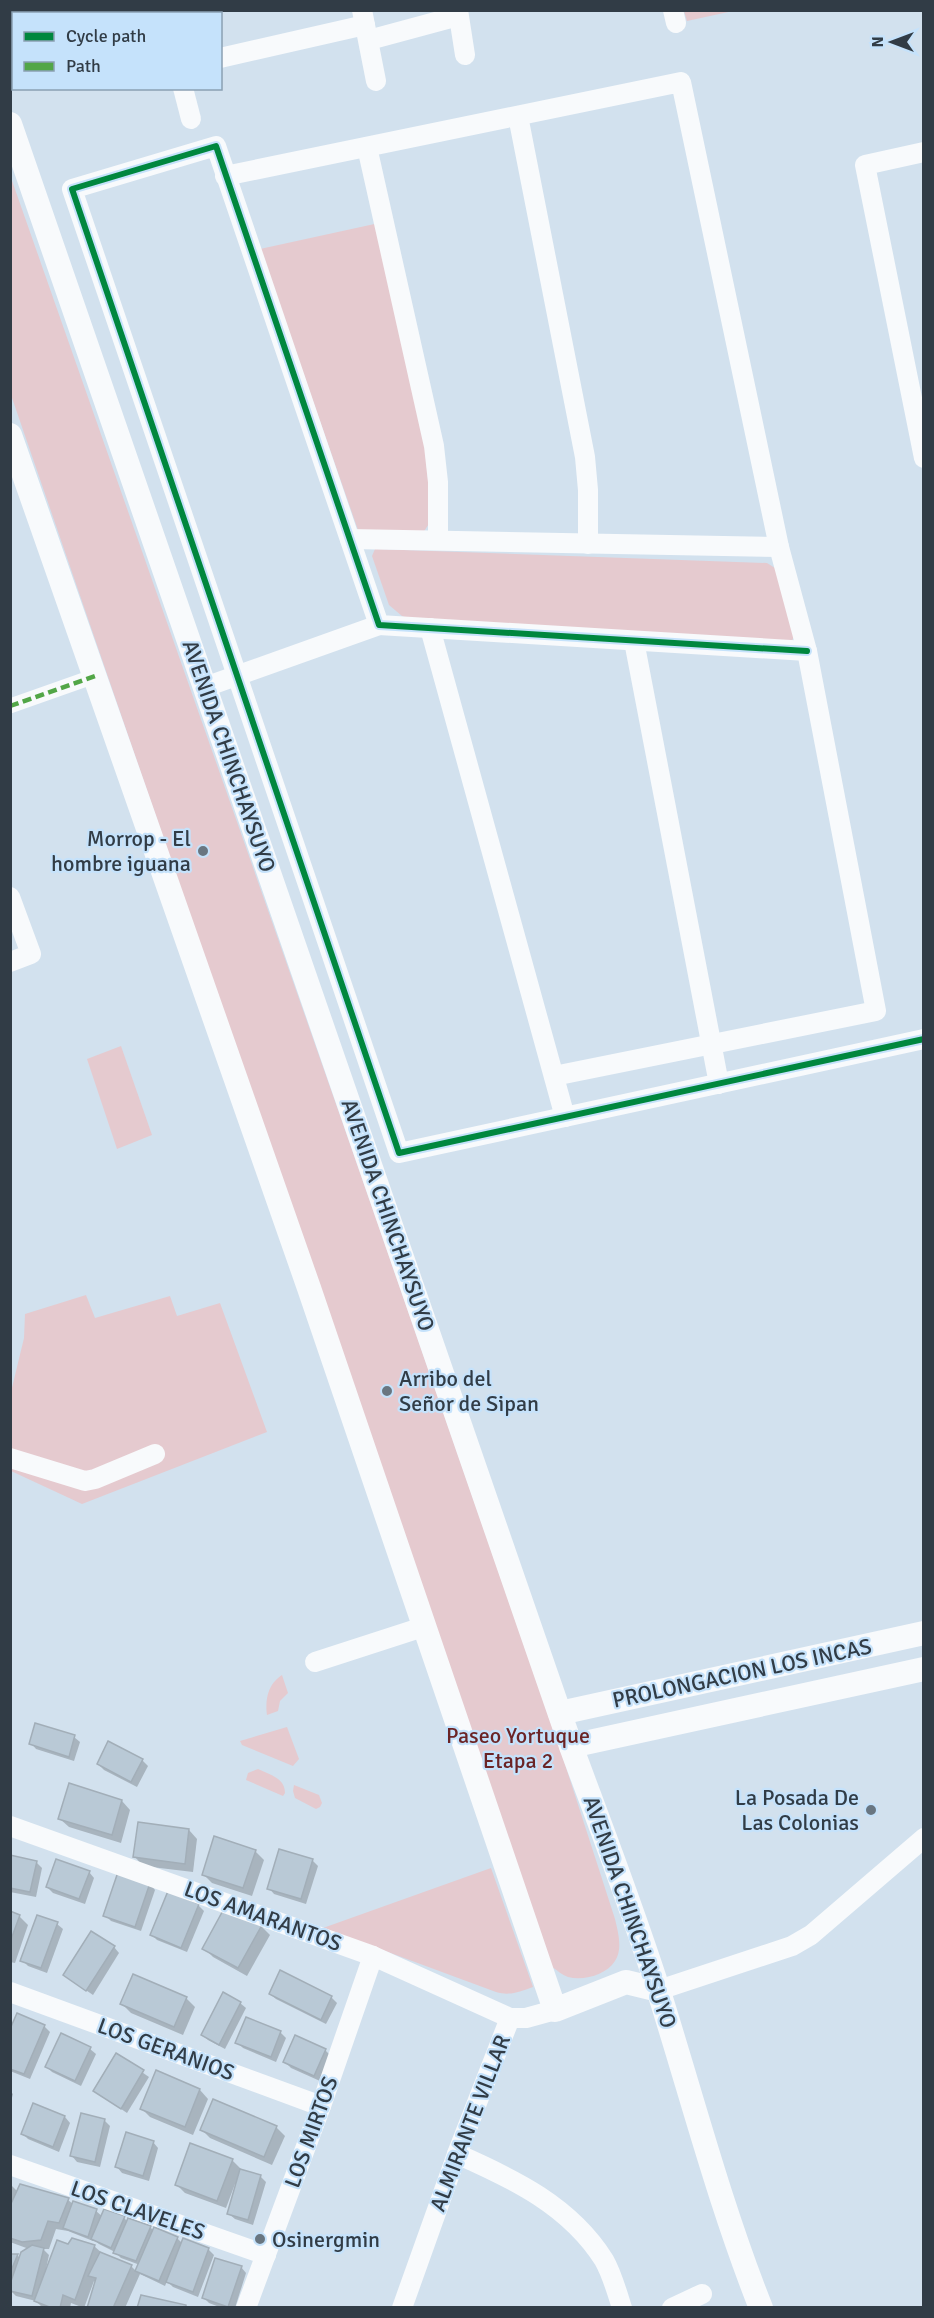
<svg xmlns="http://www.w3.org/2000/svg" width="934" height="2318" font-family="Signika,sans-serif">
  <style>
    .green { fill: #e5cacf }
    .shadow { fill: #0003; fill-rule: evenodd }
    .building { fill: #b9c9d6; stroke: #a2aeb8; stroke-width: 1.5 }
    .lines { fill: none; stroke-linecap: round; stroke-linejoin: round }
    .pedestrian { stroke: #f8fafc; stroke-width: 15 }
    .minor { stroke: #f8fafc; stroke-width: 20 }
    .tertiary { stroke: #f8fafc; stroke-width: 24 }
    .quiet { stroke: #52a647; stroke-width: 4.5; stroke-dasharray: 9 4.5; stroke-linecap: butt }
    .cycleway-casing { stroke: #c5e2fb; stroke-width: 10 }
    .cycleway { stroke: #00873e; stroke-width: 6 }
    .poi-dot { fill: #697681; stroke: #c5e2fb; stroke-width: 2 }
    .labels { text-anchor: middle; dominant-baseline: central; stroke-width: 4.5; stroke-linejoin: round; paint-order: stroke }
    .street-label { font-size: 22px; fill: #313c46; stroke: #c5e2fb }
    .poi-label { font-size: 22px; fill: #313c46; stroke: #c5e2fb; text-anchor: end }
    .park-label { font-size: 22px; fill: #6b2425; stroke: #c5e2fb }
  </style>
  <rect width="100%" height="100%" fill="#d2e1ee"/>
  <g class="green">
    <polygon points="684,11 684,10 733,11 687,21"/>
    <path d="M10 175 350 1144 562 1755 615 1919C618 1932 623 1949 615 1961 606 1975 584 1981 568 1977 562 1975 557 1970 552 1967L11 395Z"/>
    <polygon points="379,223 422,419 432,519 423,533 358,530 260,249"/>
    <polygon points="375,549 767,563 775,568 796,632 790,645 424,624 402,616 389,605 372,556"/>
    <polygon points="121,1046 152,1135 117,1149 87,1059"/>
    <polygon points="86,1295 95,1318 170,1296 177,1316 220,1303 267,1432 82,1504 11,1471 10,1396 24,1338 25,1314"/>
    <path d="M282 1675 288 1693 280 1701 278 1711 267 1715C265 1699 268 1684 282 1675Z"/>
    <polygon points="287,1727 299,1759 293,1766 242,1745 240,1741"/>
    <path d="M258 1769C270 1775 285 1778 285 1793L283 1796 246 1780 248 1773Z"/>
    <polygon points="294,1785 319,1795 322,1803 320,1807 316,1809 295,1798 293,1791"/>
    <path d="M491 1868 533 1987C519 1992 510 1996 496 1992L323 1928Z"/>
  </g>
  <g class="shadow">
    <polygon points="74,1737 80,1742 74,1761 36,1749 31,1743"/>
    <polygon points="142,1760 148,1766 137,1787 104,1770 98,1764"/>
    <polygon points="122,1801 130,1810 121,1843 69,1827 60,1819"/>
    <polygon points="189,1830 197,1839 193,1872 143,1866 135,1857"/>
    <polygon points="255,1851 264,1860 252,1896 212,1883 203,1874"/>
    <polygon points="10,1856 36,1862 42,1868 36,1897 10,1892"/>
    <polygon points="312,1860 318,1866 306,1904 274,1894 269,1888"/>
    <polygon points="89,1872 94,1878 85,1904 53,1893 47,1887"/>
    <polygon points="150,1884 155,1890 141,1931 111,1921 105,1915"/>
    <polygon points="198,1905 204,1911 187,1952 157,1940 152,1935"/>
    <polygon points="10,1913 19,1916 28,1925 15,1963 10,1962"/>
    <polygon points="57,1924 63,1929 47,1973 28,1966 22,1960"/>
    <polygon points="261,1926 270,1935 247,1976 213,1957 204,1948"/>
    <polygon points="114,1947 119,1953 93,1995 64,1975"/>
    <polygon points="270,1994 331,1997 337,2003 326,2024 276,1999"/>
    <polygon points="186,1998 195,2007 183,2035 131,2013 122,2004"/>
    <polygon points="240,2003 246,2008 225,2049 208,2040 203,2035"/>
    <polygon points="44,2026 50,2032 30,2079 10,2071 10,2033"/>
    <polygon points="280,2032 286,2038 276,2062 243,2048 237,2042"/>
    <polygon points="61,2035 90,2049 96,2054 81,2086 52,2072 46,2066"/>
    <polygon points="325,2050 331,2056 320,2081 291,2068 285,2062"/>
    <polygon points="117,2055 149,2077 127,2113 95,2091"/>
    <polygon points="156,2072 200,2090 208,2099 193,2135 150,2117 141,2108"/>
    <polygon points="10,2091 13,2094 10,2105"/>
    <polygon points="34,2105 65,2117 70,2123 59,2152 28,2139 23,2134"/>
    <polygon points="104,2120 110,2126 100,2167 77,2162 72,2156"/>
    <polygon points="276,2127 285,2136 272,2165 210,2138 202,2130"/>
    <polygon points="153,2142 158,2148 149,2181 122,2173 117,2167"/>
    <polygon points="232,2160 241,2169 260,2176 266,2182 253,2225 235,2219 229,2214 237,2185 235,2184 226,2208 185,2193 176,2184"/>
    <path d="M10 2184 18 2192 21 2186 68 2200 73 2204 96 2211 103 2217 124 2218 128 2222 150 2227 154 2231 177 2238 182 2243 183 2240 209 2250 214 2255 198 2297 173 2287 167 2281 165 2286 140 2274 125 2308H89L96 2282 94 2281 84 2308 71 2303 70 2308H43L36 2301 16 2296 11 2291 10 2293V2255H17L21 2259 29 2249 10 2242ZM56 2229 68 2231 93 2241 94 2239 99 2244 115 2252 121 2258 140 2265 137 2272 131 2266 103 2254 94 2246H69L48 2269H46L49 2255 43 2249H49Z"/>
    <polygon points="241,2267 246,2273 235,2308 222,2308 209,2303 204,2298"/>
  </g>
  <g class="building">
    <polygon points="35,1723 75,1735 69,1757 29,1744"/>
    <polygon points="108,1741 143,1759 131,1782 97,1764"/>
    <polygon points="69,1783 122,1800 112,1835 58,1819"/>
    <polygon points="138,1822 189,1829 185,1864 133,1857"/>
    <polygon points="214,1836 256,1850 243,1888 202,1875"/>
    <polygon points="279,1849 313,1859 301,1899 267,1889"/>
    <polygon points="10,1855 37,1861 30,1892 10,1888"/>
    <polygon points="56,1859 90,1871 79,1899 46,1887"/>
    <polygon points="118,1872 150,1883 135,1927 103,1916"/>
    <polygon points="168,1891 199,1904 181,1948 150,1935"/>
    <polygon points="226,1905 262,1925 238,1968 202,1949"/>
    <polygon points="10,1911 20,1915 10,1942"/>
    <polygon points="37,1915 58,1922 41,1968 20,1961"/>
    <polygon points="91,1931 115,1946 86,1991 63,1975"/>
    <polygon points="280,1970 332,1996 321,2020 269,1994"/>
    <polygon points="133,1974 187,1997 174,2027 120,2004"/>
    <polygon points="223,1992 241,2002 219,2045 201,2035"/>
    <polygon points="17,2013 45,2025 24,2074 10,2069 10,2029"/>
    <polygon points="246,2017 281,2031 271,2057 235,2043"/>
    <polygon points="61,2033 91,2047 75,2081 45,2067"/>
    <polygon points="295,2035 326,2049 314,2076 283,2062"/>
    <polygon points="116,2053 144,2070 121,2109 93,2091"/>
    <polygon points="156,2070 200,2089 185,2127 140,2109"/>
    <polygon points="213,2099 277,2126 264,2157 200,2130"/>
    <polygon points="33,2103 65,2116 53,2147 21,2134"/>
    <polygon points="81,2113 105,2119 95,2162 70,2156"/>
    <polygon points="126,2132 154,2141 143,2176 115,2167"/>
    <polygon points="190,2143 233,2159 217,2201 175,2185"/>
    <polygon points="240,2169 261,2175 248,2220 227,2214"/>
    <polygon points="20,2184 69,2198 59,2223 48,2221 41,2240 22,2242 10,2238 10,2206"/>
    <polygon points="73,2201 97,2209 88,2237 63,2228"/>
    <polygon points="104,2209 125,2216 111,2248 91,2239"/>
    <polygon points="128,2218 151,2226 136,2261 113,2253"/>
    <polygon points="154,2227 178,2237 159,2281 135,2271"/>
    <polygon points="72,2238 95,2245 75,2300 63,2295 60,2308 52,2308 34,2301 57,2240 68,2244"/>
    <polygon points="183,2238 209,2248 193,2292 166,2282"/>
    <polygon points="32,2245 44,2248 32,2296 10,2291 10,2284 21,2252"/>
    <polygon points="100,2252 132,2265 113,2308 87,2308 96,2278 88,2276"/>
    <polygon points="10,2254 18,2254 10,2273"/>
    <polygon points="215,2258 242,2266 228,2307 202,2298"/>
    <polygon points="141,2295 186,2305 186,2308 137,2308"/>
  </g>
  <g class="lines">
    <polyline class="pedestrian" points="10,706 95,676"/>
    <g class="minor">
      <polyline points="164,10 164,14"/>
      <polyline points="362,10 376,81"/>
      <polyline points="458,10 465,55"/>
      <polyline points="673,10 676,23"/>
      <polyline points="369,40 458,16"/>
      <polyline points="220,58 365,25"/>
      <polyline points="183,88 191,119"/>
      <polyline points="518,116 585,457 588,490 588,544"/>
      <polyline points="367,147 434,446 438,482 438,540"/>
      <polyline points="924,152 865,165 924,458"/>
      <polyline points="225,176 681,82 779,547 807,651 876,1011 554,1076"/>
      <polyline points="350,539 779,547"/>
      <polyline points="430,628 565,1117"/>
      <polyline points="634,641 719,1084"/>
      <polyline points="807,651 379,625 216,146 72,189 399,1153 924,1039"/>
      <polyline points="205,687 379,625"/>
      <polyline points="10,897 31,954 10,962"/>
      <polyline points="10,1458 85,1481 95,1479 155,1454"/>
      <polyline points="315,1662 423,1627"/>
      <polyline points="10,1826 373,1956 510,2018"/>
      <polyline points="659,1990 792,1946 811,1935 924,1838"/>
      <polyline points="10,1992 321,2106"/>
      <path d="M457 2154C514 2179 570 2206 604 2260 612 2274 617 2292 622 2308"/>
      <polyline points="10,2165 266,2255"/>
      <polyline points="246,2308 321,2106 373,1956"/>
      <polyline points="402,2308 457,2154 510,2018 526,2018 555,2010"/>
      <polyline points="672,2308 702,2294"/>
    </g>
    <g class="tertiary">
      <path d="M10 124 572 1749C602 1830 633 1910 659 1992 692 2097 720 2205 761 2308"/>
      <polyline points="10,435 309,1288 555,2010 626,1982 659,1990"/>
      <polyline points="560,1713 924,1633"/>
      <polyline points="571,1746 924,1669"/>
    </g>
    <polyline class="quiet" points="10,706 95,676"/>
    <defs>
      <polyline id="cycleway" points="807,651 379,625 216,146 72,189 399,1153 924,1039"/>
    </defs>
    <use href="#cycleway" class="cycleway-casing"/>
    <use href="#cycleway" class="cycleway"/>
  </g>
  <g class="poi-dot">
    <circle cx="203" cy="851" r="6"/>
    <circle cx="387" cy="1391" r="6"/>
    <circle cx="871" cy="1810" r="6"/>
    <circle cx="260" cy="2239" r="6"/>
  </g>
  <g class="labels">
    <g class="street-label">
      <text transform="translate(229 756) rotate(71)">AVENIDA CHINCHAYSUYO</text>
      <text transform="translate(388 1215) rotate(71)">AVENIDA CHINCHAYSUYO</text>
      <text transform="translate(742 1673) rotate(-12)">PROLONGACION LOS INCAS</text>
      <text transform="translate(630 1912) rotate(71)">AVENIDA CHINCHAYSUYO</text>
      <text transform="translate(263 1916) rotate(20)">LOS AMARANTOS</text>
      <text transform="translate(166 2049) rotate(20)">LOS GERANIOS</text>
      <text transform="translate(470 2123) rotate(-69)">ALMIRANTE VILLAR</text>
      <text transform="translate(311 2132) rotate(-70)">LOS MIRTOS</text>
      <text transform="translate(138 2210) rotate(19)">LOS CLAVELES</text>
    </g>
    <g class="poi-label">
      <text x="191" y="838">Morrop - El<tspan x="191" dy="25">hombre iguana</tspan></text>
      <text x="399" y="1378" text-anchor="start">Arribo del<tspan x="399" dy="25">Señor de Sipan</tspan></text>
      <text x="859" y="1797">La Posada De<tspan x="859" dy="25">Las Colonias</tspan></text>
      <text x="272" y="2239" text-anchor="start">Osinergmin</text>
    </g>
    <g class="park-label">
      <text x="518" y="1735">Paseo Yortuque<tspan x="518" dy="25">Etapa 2</tspan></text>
    </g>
  </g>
  <rect width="934" height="2318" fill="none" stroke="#313c46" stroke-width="24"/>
  <rect x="12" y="12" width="210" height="78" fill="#c5e2fb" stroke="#8aa0b3" stroke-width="1.5"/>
  <rect x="24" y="32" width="30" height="9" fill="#00873e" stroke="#8aa0b3" stroke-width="1.5"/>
  <text x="66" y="42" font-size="18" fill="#313c46">Cycle path</text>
  <rect x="24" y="62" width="30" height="9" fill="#52a647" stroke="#8aa0b3" stroke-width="1.5"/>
  <text x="66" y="72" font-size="18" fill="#313c46">Path</text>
  <g transform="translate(892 42) rotate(270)" stroke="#c5e2fb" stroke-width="4.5" paint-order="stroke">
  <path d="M0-4.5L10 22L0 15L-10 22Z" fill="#313c46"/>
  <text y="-9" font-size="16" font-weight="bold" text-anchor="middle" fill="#313c46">N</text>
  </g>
</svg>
